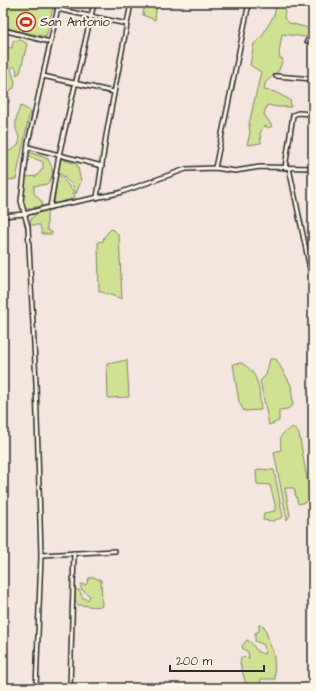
<svg xmlns="http://www.w3.org/2000/svg" width="316" height="691" font-family="'Architects Daughter',sans-serif">
  <style>
    .green { fill: #d1e194; stroke: #7e8660 }
    .lines { fill: none; stroke-linecap: round; stroke-linejoin: round }
    .minor-casing { stroke: #2b2b2b; stroke-width: 6 }
    .minor { stroke: #fcf5e5; stroke-width: 3 }
    .labels { text-anchor: middle; dominant-baseline: central; stroke-width: 4; stroke-linejoin: round; paint-order: stroke }
    .poi-label { font-size: 13px; fill: #2b2b2b; stroke: #fcf5e5; text-anchor: start }
  </style>
  <rect width="100%" height="100%" fill="#f4e5df"/>
  <filter id="ink" filterUnits="userSpaceOnUse"><feTurbulence type="fractalNoise" baseFrequency=".025" numOctaves="2"/><feDisplacementMap in="SourceGraphic" scale="8" xChannelSelector="R" yChannelSelector="G"/><feConvolveMatrix kernelMatrix="1 2 1 2 8 2 1 2 1" color-interpolation-filters="sRGB"/></filter>
  <g filter="url(#ink)">
    <g class="green">
      <polygon points="6,3 54,3 46,37 3,27"/>
      <polygon points="145,3 157,3 155,20 143,15"/>
      <polygon points="277,3 286,3 284,18 289,23 313,29 313,38 282,34 279,53 280,58 283,59 279,70 265,83 264,90 275,92 290,100 291,107 278,107 267,105 264,114 272,126 269,128 264,126 260,133 261,143 247,145 250,133 249,124 261,72 250,65 254,44 261,38 274,15"/>
      <polygon points="21,40 27,44 20,73 16,75 17,70 14,66 11,69 15,82 14,88 6,93 10,98 9,103 3,101 3,77 5,70 3,68 3,50 7,47 12,48 13,41"/>
      <path d="M21 106 30 111 16 179 8 180 4 174 6 168 3 163V152C11 152 22 146 19 137 18 134 16 131 16 128 15 120 17 113 21 106Z"/>
      <path d="M29 152 48 159C53 168 55 176 47 184L34 186V193L42 202V206L24 209 23 197 26 177 37 176 43 168V162L28 156Z"/>
      <polygon points="61,159 77,164 81,181 76,194 73,186 58,171"/>
      <polygon points="58,173 73,191 75,198 54,204"/>
      <path d="M51 209H53L47 213V230L52 232V234H42L40 225H30C30 213 41 212 51 209Z"/>
      <polygon points="111,229 114,230 119,236 122,299 99,291 98,242 103,241 104,237"/>
      <polygon points="270,359 276,359 291,385 293,405 287,409 279,410 279,421 269,425 260,381 266,375"/>
      <polygon points="127,360 129,397 108,398 107,364"/>
      <path d="M241 363C260 372 259 392 261 410L244 411 239 402 233 364Z"/>
      <path d="M293 427 299 434 311 501 298 504 294 488H285L290 515 287 520 274 452 281 450C280 432 279 437 293 427Z"/>
      <polygon points="258,469 274,470 283,517 273,521 263,520 264,513 275,511 275,504 270,485 257,484 256,471"/>
      <path d="M93 577 101 580 102 606C94 608 86 605 78 605L75 602V590H79L83 598 88 600 90 596 81 589V584L86 585 89 578Z"/>
      <path d="M259 625 264 626 274 656 275 678V679H261L259 688H247L240 663 241 657 249 658 248 652 243 649 242 646 247 640C256 644 253 653 265 654L264 645 255 641V633L259 631Z"/>
    </g>
    <g class="lines">
      <defs>
        <g id="minor">
          <polyline points="306,3 313,4"/>
          <polyline points="57,9 127,24"/>
          <polyline points="3,30 50,42"/>
          <polyline points="307,41 313,42"/>
          <polyline points="43,76 114,92"/>
          <polyline points="276,76 313,79"/>
          <polyline points="310,114 313,92"/>
          <polyline points="28,147 102,166"/>
          <polyline points="215,168 249,3"/>
          <polyline points="285,168 293,115 298,113 313,114"/>
          <polyline points="289,168 313,283"/>
          <polyline points="97,198 106,136 131,3"/>
          <polyline points="50,207 59,155 94,3"/>
          <polyline points="3,216 24,214 50,207 119,193 186,169 215,168 235,171 260,167 313,168"/>
          <polyline points="41,555 115,551"/>
          <polyline points="36,688 41,555 36,383 28,227 21,201 28,143 59,3"/>
          <polyline points="70,688 74,553"/>
        </g>
      </defs>
      <use href="#minor" class="minor-casing"/>
      <use href="#minor" class="minor"/>
    </g>
  </g>
  <defs>
    <symbol id="stadium-ring" viewBox="-11 -11 22 22"><circle r="9.5" fill="#fcf5e5" stroke="#c8321e" stroke-width="1.5"/><path d="M0-5a6.5 5 0 1 0 0 10a6.5 5 0 1 0 0-10ZM-3.5-1.8h7v3.6h-7Z" fill="#c8321e"/></symbol>
  </defs>
  <g fill-rule="evenodd">
    <use href="#stadium-ring" x="15" y="11" width="22" height="22"/>
  </g>
  <g class="labels">
    <g class="poi-label">
      <text x="40" y="22">San Antonio</text>
    </g>
  </g>
  <rect width="316" height="691" fill="none" stroke="#fcf5e5" stroke-width="16"/>
  <rect x="8" y="8" width="300" height="675" fill="none" stroke="#2b2b2b" stroke-width="1.5" filter="url(#ink)"/>
  <path d="M170 665v6h94v-6" fill="none" stroke="#2b2b2b" stroke-width="2"/>
  <text x="176" y="665" font-size="12" fill="#2b2b2b" stroke="#fcf5e5" stroke-width="3" paint-order="stroke">200 m</text>
</svg>
